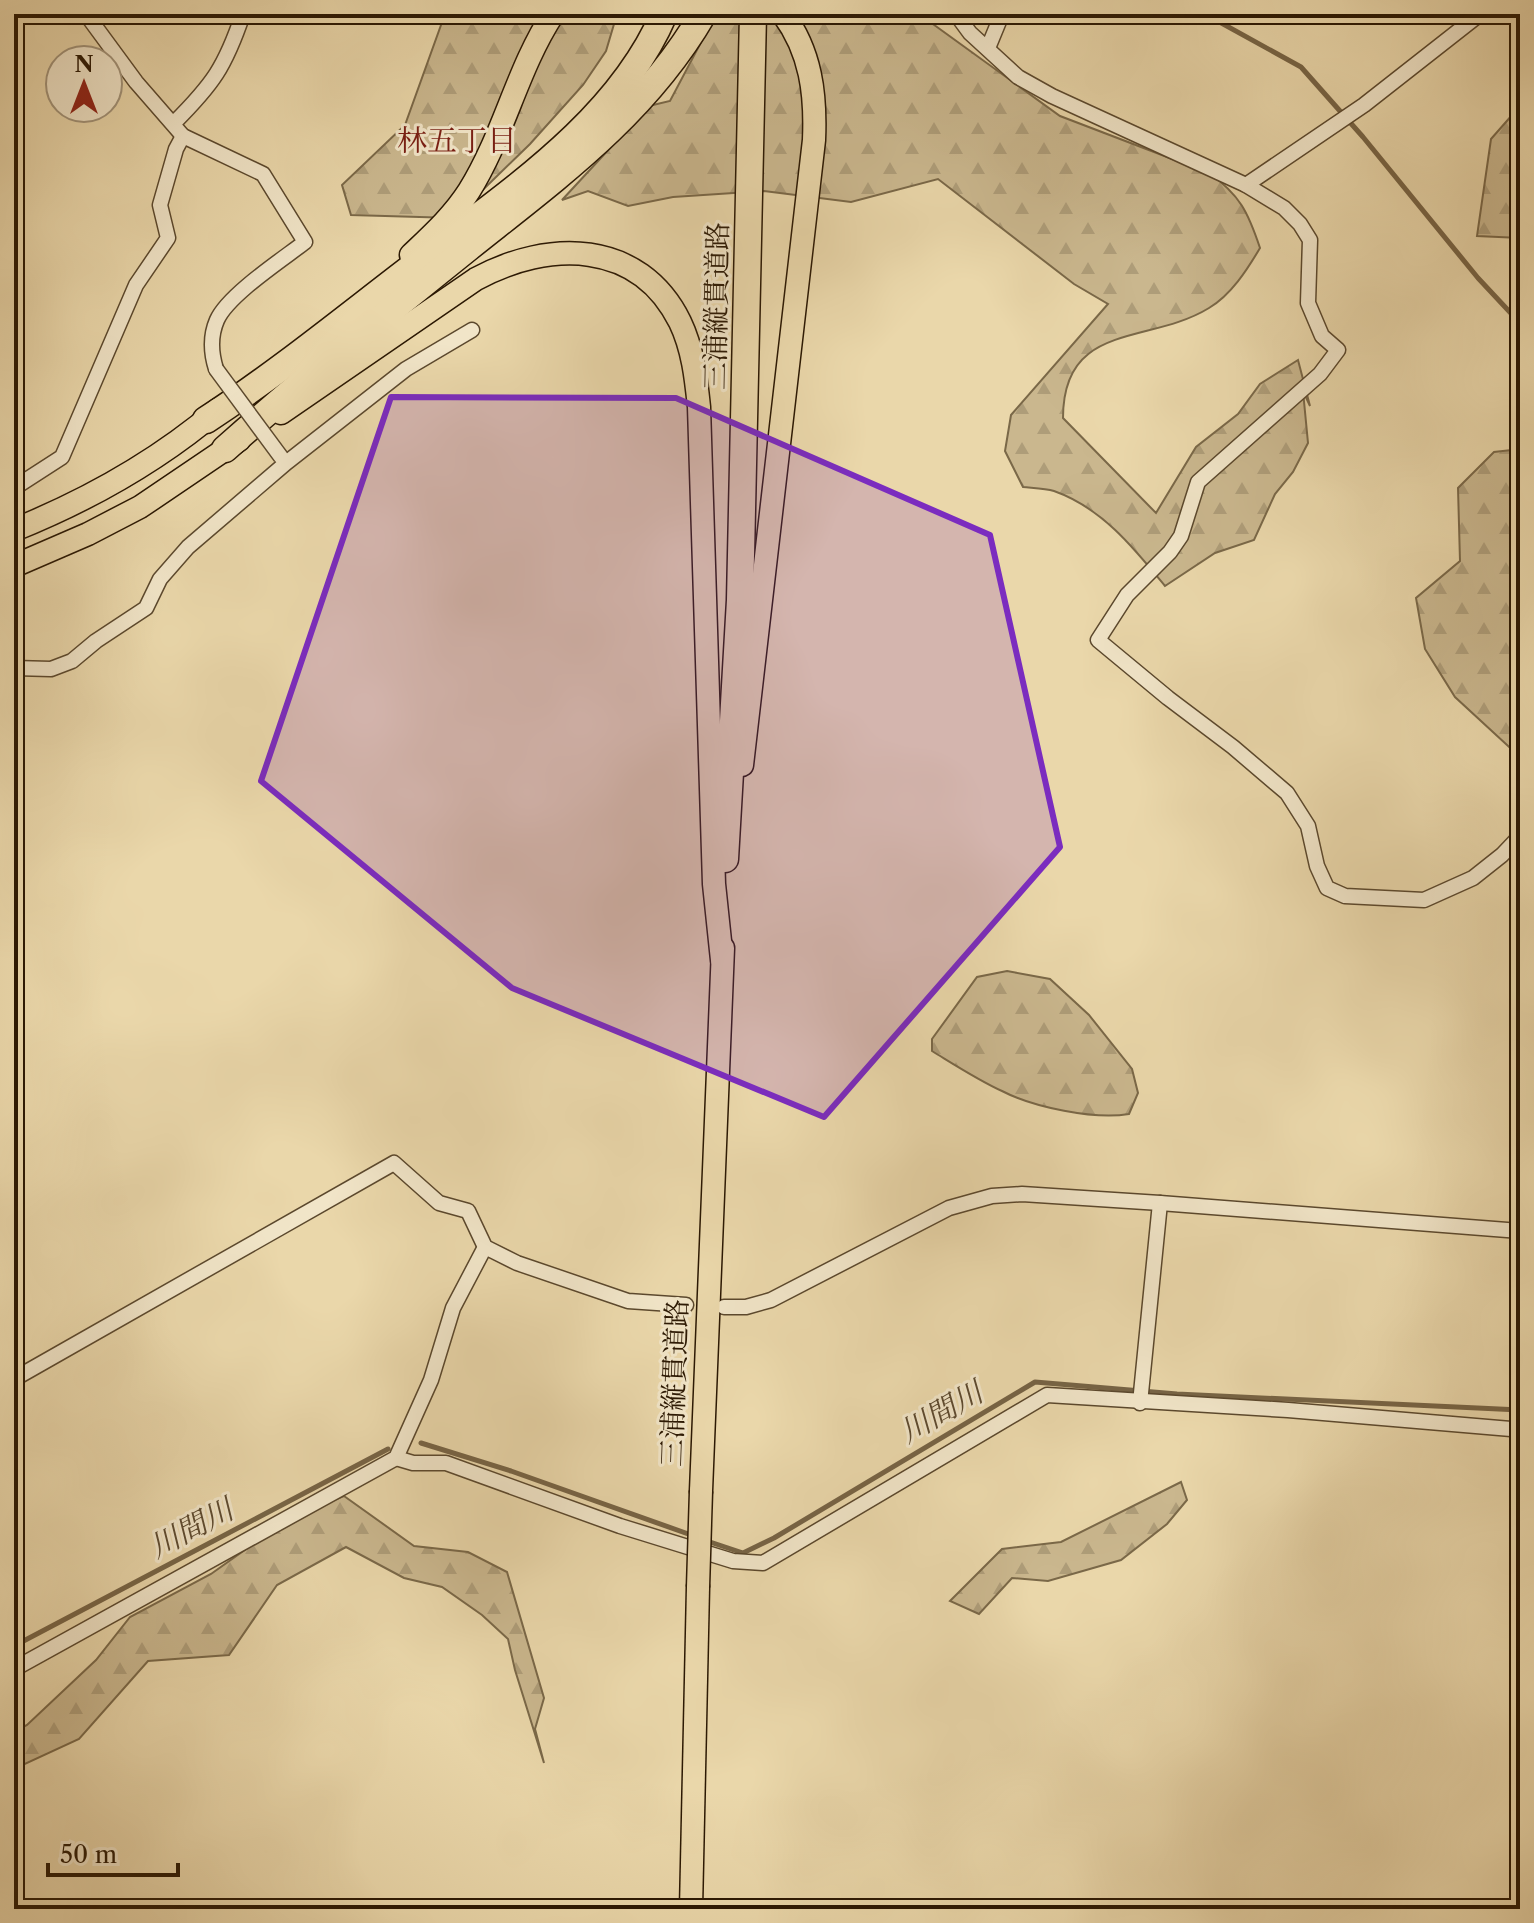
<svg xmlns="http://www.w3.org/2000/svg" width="1534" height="1923" font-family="'Libre Caslon Text','Noto Serif JP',serif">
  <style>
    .forest { fill: url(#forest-firs); stroke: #7a6848; stroke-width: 2 }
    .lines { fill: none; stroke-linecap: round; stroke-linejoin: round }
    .stream { stroke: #776445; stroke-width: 5 }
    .street-casing { stroke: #5b482d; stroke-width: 17 }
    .primary-casing { stroke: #2b1803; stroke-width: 25 }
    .highway-casing { stroke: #2b1803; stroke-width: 29 }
    .street { stroke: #f1e5c8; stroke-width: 14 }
    .primary { stroke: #ead7aa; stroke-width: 22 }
    .highway { stroke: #ead7aa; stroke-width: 26 }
    .street-bridge-casing { stroke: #5b482d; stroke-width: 17; stroke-linecap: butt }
    .primary-bridge-casing { stroke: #2b1803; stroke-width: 25; stroke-linecap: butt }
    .street-bridge { stroke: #f1e5c8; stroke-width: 14 }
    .primary-bridge { stroke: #ead7aa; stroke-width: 22 }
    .marked { fill: #7b2cbf; fill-opacity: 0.2; stroke: #7b2cbf; stroke-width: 6; stroke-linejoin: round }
    .labels { text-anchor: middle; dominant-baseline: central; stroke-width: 6; stroke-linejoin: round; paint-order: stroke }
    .street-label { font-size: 28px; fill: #2b1803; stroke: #f1e5c8 }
    .neighbourhood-label { font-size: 30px; fill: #7a1f14; stroke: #f1e5c8 }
    .water-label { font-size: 30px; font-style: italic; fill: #5d4a2f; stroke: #f1e5c8 }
  </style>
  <defs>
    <pattern id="forest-firs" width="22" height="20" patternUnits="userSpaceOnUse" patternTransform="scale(2)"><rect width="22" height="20" fill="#cab78e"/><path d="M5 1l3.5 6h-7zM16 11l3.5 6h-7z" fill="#ae9d79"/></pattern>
  </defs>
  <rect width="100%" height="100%" fill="#ead7aa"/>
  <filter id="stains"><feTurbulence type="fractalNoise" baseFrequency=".0025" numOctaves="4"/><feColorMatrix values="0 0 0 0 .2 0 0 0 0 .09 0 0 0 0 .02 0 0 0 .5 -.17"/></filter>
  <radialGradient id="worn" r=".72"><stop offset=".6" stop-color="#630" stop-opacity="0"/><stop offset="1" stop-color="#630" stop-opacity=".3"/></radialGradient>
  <g class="forest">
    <polygon points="445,14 617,14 606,51 583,85 530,144 454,218 351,215 342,185 405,125"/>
    <path d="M716 14H919L1060 116 1209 173C1240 195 1248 212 1260 248 1247 270 1231 295 1209 308 1149 345 1063 321 1063 418L1156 513 1196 447 1238 414 1260 384 1298 360 1310 406 1303 391 1308 443 1293 472 1275 494 1254 540 1215 553 1165 586C1134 548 1102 508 1054 491 1045 488 1033 488 1023 487L1005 451 1011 415 1108 304 1074 284 938 179 851 202 764 191 673 197 628 206 588 191 562 200 649 106 670 101Z"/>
    <polygon points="1520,106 1520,238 1477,236 1491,139"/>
    <polygon points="1520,449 1520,757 1455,697 1425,649 1416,598 1460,561 1458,488 1494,452"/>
    <path d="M1007 971 1050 979 1089 1015 1132 1069 1138 1093 1129 1114C1094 1120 1033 1107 1002 1091 978 1080 955 1065 932 1051V1039L977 977Z"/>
    <polygon points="1181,1482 1187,1500 1167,1524 1121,1560 1048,1581 1012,1578 979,1614 950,1601 1002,1549 1061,1542"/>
    <polygon points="344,1496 414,1546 468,1552 507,1572 544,1698 535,1729 544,1763 515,1670 508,1639 482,1615 442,1587 404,1578 346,1547 277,1585 229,1655 148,1661 79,1739 14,1769 14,1732 27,1725 96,1660 130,1617 211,1574 291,1517"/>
  </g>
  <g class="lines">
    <g class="stream">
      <polyline points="1205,14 1301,67 1363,137 1478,278 1520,323"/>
      <polyline points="421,1443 511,1471 694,1536"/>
      <polyline points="707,1541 743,1553 774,1538 1035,1382 1177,1394 1520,1410"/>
      <polyline points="14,1646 388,1449"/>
    </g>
    <defs>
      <g id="street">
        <path d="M86 14 136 82 183 136 263 174 305 242C283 259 228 295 217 320 210 336 211 353 216 369"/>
        <polyline points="956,14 970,33 1018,77 1052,96 1246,185 1284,208 1300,224 1310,240 1308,303 1322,336 1338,350 1320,374 1198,482 1181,536 1170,552 1127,595 1098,640 1168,698 1233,747 1287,793 1308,826 1317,866 1327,888 1345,896 1424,900 1473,878 1502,855 1520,836"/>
        <polyline points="988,48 1002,14"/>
        <path d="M174 123C213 84 225 67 243 14"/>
        <polyline points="1246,185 1364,105 1480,14"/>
        <polyline points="14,488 62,457 136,285 168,238 160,205 176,149 183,136"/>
        <polyline points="14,668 51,669 72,661 96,641 146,608 160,579 188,547 286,463 406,369 472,330"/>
        <polyline points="724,1307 746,1307 771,1300 949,1208 992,1196 1022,1194 1160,1203 1520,1231"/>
        <polyline points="14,1379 394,1163 439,1203 468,1211 485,1247 517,1263 628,1301 686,1305"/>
        <polyline points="1140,1403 1160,1203"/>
        <polyline points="396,1458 413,1463 446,1463 620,1526 733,1561 763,1563 1047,1395 1288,1410 1511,1429 1520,1433"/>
        <polyline points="14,1669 396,1458 431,1380 453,1308 485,1247"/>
      </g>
      <g id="primary">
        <path d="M411 255C432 235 453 216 469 191 504 135 517 69 553 14"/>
        <path d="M281 413 476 279C548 240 639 239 680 322 693 349 696 378 699 407L714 884 722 960"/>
        <path d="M14 530C86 501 159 460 219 409"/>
        <polyline points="14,566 88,534 140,507 239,440"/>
        <path d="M742 765 814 140C816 94 811 52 783 14"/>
        <polyline points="701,1491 723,948"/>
        <polyline points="691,1909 698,1587"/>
      </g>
      <g id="highway">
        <path d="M206 420C278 373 344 319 412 267 503 196 617 124 664 14"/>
        <path d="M225 449C304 379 386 314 468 248 557 177 645 114 703 14"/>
        <polyline points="725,859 740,600 753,14"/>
      </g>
    </defs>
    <use href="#street" class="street-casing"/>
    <use href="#primary" class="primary-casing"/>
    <use href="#highway" class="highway-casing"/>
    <use href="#street" class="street"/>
    <use href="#primary" class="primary"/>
    <use href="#highway" class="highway"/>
    <defs>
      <polyline id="street-bridge" points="216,369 281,457"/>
      <polyline id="primary-bridge" points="698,1587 701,1491"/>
    </defs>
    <use href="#street-bridge" class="street-bridge-casing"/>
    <use href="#primary-bridge" class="primary-bridge-casing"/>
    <use href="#street-bridge" class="street-bridge"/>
    <use href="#primary-bridge" class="primary-bridge"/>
  </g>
  <path class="marked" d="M391 397 676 398 990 535 1060 847 824 1117 512 988 261 781Z"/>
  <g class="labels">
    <g class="street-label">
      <text transform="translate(716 306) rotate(-89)">三浦縦貫道路</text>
      <text transform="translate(674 1383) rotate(-88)">三浦縦貫道路</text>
    </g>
    <g class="neighbourhood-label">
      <text x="457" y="140">林五丁目</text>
    </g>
    <g class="water-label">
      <text transform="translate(941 1412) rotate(-30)">川間川</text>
      <text transform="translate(191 1528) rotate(-28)">川間川</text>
    </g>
  </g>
  <rect width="1534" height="1923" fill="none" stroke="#ead7aa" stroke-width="48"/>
  <rect x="16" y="16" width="1502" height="1891" fill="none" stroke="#2b1803" stroke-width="4"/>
  <rect x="24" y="24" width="1486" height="1875" fill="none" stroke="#2b1803" stroke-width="2"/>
  <g transform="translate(84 84)"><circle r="38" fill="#f1e5c8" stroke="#a29379" stroke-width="2"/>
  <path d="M0-6L14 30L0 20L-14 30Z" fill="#8f2418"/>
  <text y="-12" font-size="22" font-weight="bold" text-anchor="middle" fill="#2b1803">N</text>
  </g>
  <path d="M48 1863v12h130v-12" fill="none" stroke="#2b1803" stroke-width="4"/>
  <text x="60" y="1863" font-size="24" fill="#2b1803" stroke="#f1e5c8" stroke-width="6" paint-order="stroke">50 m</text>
  <rect width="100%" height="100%" filter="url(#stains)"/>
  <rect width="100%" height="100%" fill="url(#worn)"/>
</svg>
